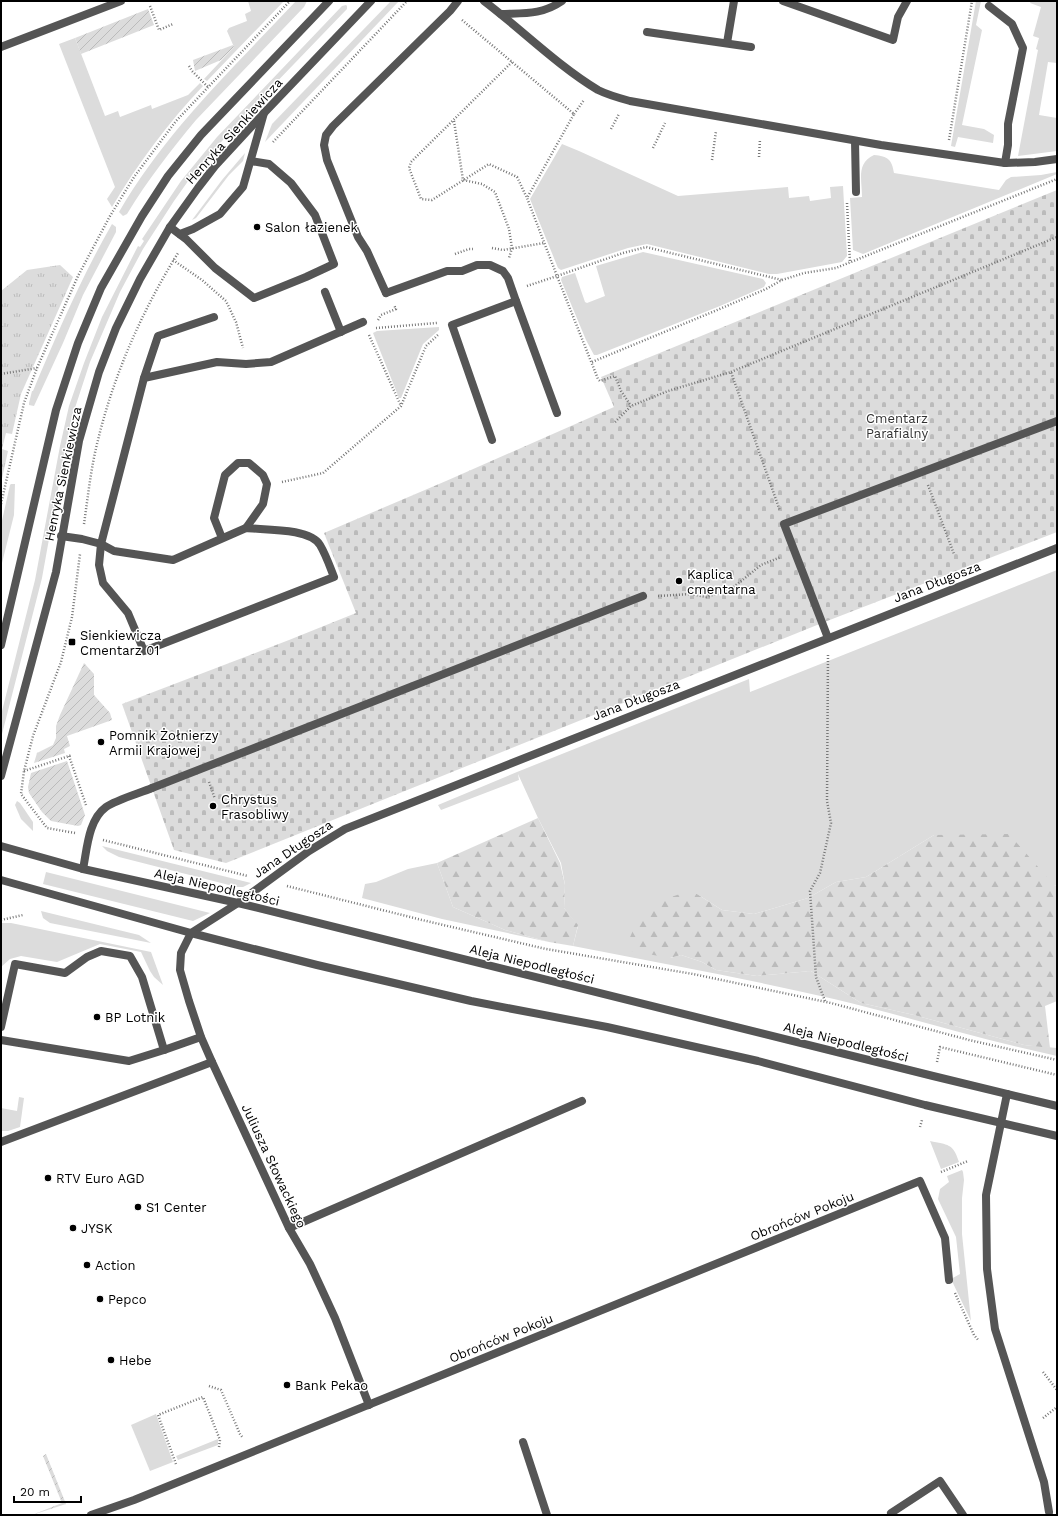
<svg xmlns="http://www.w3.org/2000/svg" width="1058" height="1516" font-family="'Work Sans',sans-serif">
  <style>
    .grass { fill: #dcdcdc }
    .forest { fill: url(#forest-firs) }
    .cemetery { fill: url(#cemetery-stones) }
    .park { fill: url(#park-tufts) }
    .garden { fill: url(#garden-furrows) }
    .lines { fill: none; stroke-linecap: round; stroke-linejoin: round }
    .path { stroke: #777; stroke-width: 2.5; stroke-dasharray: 1 2; stroke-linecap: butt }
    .service { stroke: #555; stroke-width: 8 }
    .pedestrian { stroke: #555; stroke-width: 8 }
    .minor { stroke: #555; stroke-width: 8 }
    .tertiary { stroke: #555; stroke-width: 8 }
    .poi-dot { fill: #000; stroke: #fff; stroke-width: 1.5 }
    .labels { text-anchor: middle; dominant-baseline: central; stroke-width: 3; stroke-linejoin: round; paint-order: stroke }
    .street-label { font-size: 13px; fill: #000; stroke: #fff }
    .poi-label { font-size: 13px; fill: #000; stroke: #fff; text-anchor: start }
    .park-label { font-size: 13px; fill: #333; stroke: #fff }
  </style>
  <defs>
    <pattern id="forest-firs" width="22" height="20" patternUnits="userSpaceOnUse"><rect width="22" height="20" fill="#dcdcdc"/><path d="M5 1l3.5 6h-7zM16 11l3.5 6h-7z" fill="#bbb"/></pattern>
    <pattern id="cemetery-stones" width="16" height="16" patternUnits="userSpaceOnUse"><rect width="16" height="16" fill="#dcdcdc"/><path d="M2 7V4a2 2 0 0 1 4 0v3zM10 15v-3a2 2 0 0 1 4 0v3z" fill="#bbb"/></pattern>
    <pattern id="park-tufts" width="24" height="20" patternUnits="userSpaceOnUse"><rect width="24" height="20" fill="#dcdcdc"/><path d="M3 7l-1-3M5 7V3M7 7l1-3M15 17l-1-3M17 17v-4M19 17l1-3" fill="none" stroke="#bbb"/></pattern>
    <pattern id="garden-furrows" width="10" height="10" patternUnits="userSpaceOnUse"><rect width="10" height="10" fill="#dcdcdc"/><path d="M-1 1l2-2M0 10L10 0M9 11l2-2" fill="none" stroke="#bbb"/></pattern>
  </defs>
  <rect width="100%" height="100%" fill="#fff"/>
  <g class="grass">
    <polygon points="248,1 284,1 207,81 204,79 234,47 227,31 229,28 247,21 245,14 251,11"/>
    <path d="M296 1H307L304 7 196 120C171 150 147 181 127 214L123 216 119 212C165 132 233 68 296 1Z"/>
    <polygon points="391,1 399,1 265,142 272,124"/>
    <polygon points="976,1 981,1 976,25 982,30 962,125 984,129 994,135 993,143 958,137 955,147 951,146"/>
    <polygon points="1031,1 1057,1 1057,63 1048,62 1039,115 1057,118 1057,151 1018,156 1037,55 1038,50 1036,49 1039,38 1033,36 1041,7 1030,3"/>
    <polygon points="346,5 347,6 347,9 241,119 191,177 174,201 143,249 120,292 90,362 73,414 66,445 42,578 1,738 1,715 35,580 60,446 69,406 84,363 102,317 138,246 140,247 144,241 142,239 181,181 217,137 342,6"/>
    <path d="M75 38 105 116 118 111 120 117 151 105 152 109 188 95 200 83 203 86C168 123 138 163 112 207L107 199 115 187 59 44Z"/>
    <polygon points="562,144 579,151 678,196 788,187 789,198 809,196 810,201 831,198 830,187 843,186 847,256 842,262 777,274 769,274 647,244 628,248 561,270 558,268 530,199"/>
    <polygon points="245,153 243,161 229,175 196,218 192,220 222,180"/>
    <path d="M874 155C888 156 892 160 894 173L999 190 1006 180 1011 177 1041 175 1057 172V174L863 254 853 250 850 198 862 197C862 180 856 163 874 155Z"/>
    <path d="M112 224 116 227V232L83 295 63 343 34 406 29 405V403L32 391H33C57 334 81 278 112 224Z"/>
    <polygon points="643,252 763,279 766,283 764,287 720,306 597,355 594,355 586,340 561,280 562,277 575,273 585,302 587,303 605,296 596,266"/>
    <polygon points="439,327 439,330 423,344 401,398 399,398 373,333 377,331"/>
    <polygon points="11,484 15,484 14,515 1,567 1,525 10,485"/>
    <path d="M1057 570V885L1055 886 934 835 866 877 836 882 808 898 754 914 722 910 697 894 670 958 681 955 702 962 716 970 757 976 811 971 861 1003 914 1015 1024 1045 1057 1048V1056C982 1040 909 1017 834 999 748 979 660 963 573 946L578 926 564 908 565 885 561 863 538 818 518 774 519 780 441 810 438 805 517 772 749 679 750 692Z"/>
    <polygon points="17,801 20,803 33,822 33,831 21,819 15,805"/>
    <polygon points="102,846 251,883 243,887 237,887 119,857 107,851"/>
    <polygon points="437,863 453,907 505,930 549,942 442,919 362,898 365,884 376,882 408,869"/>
    <polygon points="46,872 210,913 193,921 43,884"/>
    <polygon points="41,911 139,935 151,943 50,923 43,918"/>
    <polygon points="1,923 11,923 151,952 163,985 154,977 150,971 141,952 100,944 57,962 21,956 10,959 1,967"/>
    <polygon points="19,1097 24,1098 20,1127 8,1131 1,1131 1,1108 17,1111"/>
    <path d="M930 1141C948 1145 953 1143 959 1162L941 1169Z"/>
    <polygon points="962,1170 963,1172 964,1180 962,1198 962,1234 971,1321 951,1279 960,1274 956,1237 938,1199 940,1189 949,1182 947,1176"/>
    <polygon points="156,1414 173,1462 150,1471 131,1425"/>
    <polygon points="218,1439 218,1445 178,1460 176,1456"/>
  </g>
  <g class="forest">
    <polygon points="538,818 560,863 565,885 564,908 578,925 573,946 549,942 505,930 453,907 437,863"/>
    <polygon points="1009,834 1055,886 1057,885 1057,1001 1045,1006 1050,1048 1024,1045 914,1015 861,1003 811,971 757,976 716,970 702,962 681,955 670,958 631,951 627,944 635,926 662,900 680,894 697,894 722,910 754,914 808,898 836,882 866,877 934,835"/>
  </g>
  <polygon class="cemetery" points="1057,190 1057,532 822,623 226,863 174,850 122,704 289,640 356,613 324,533 446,481 614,407 601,377"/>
  <polygon class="park" points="60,265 73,277 21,394 12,434 6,433 2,449 8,451 1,483 1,327 3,325 1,323 1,291 27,270"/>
  <g class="garden">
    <polygon points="148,9 154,25 81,54 75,38"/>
    <polygon points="233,45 234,47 221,60 195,71 193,60"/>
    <polygon points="84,663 94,674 94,695 110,713 112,720 67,736 70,746 64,749 65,753 34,763 37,753 53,745 56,738 56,726 60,715"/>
    <polygon points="67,761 85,815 81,825 78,826 51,821 42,812 29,793 28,787 31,773"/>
    <polygon points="46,1454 66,1504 32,1515 62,1503 43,1456"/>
  </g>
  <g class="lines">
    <g class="path">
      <polyline points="150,6 159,30 173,24"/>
      <polyline points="462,20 574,114 527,198 557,276 623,253 646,247 782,280"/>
      <polyline points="512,62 411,162 409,168 421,199 432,200 489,164 517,177 527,198"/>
      <polyline points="189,66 192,71 208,87"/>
      <polyline points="574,114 584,100"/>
      <polyline points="454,121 463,180 482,184 495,192 509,229 512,248 509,258"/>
      <polyline points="611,129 619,114"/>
      <polyline points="949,140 972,1"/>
      <polyline points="273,142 407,1"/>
      <polyline points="653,148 665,123"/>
      <polyline points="759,157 760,139"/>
      <polyline points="712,160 716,131"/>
      <polyline points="847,203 850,263"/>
      <polyline points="492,248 503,250 544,243"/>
      <polyline points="455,254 469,249 473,249"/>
      <polyline points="173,260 202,280 226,301 236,322 243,348"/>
      <polyline points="527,286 557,276 598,379 600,381 615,376 621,391 631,406"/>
      <polyline points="378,320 381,315 396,309 394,305"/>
      <polyline points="376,328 437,323"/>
      <polyline points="369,335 401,406"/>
      <polyline points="592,362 722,308 766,289 782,280 804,273 836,268 1057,179"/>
      <polyline points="731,372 1057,237"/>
      <polyline points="1,374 37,368"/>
      <polyline points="615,422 631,406 668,391 731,372 780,511"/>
      <polyline points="282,482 323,473 401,406 426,346 439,334"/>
      <polyline points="928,485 954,554"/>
      <polyline points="1,504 24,403 37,368 78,276 110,216 134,177 176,121 290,1"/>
      <path d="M84 524C88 496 91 467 98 440 114 374 142 311 178 253"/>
      <polyline points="658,596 691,594 706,597 730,590 761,565 781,557"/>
      <polyline points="69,756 86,805"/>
      <polyline points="24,771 72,755"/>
      <polyline points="209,782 215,799"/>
      <polyline points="75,833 47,828 21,794 24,771 33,736 61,662 72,617 80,554"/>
      <polyline points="103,840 248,876"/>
      <polyline points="287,886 422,920 546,949 693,974 831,1003 969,1040 1057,1060"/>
      <polyline points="1,920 23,915"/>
      <polyline points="825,1001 816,977 810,891 820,873 831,823 827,801 828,654"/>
      <polyline points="937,1062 940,1047 1057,1075"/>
      <polyline points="920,1127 922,1120"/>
      <polyline points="941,1172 968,1161"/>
      <polyline points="955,1293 974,1335 979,1341"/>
      <polyline points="1043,1372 1057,1390"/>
      <polyline points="209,1386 221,1390 240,1434 243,1438"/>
      <polyline points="1043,1418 1057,1407"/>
      <polyline points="176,1464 158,1415 203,1397 220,1440 219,1447"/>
    </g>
    <g class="service">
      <polyline points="783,1 893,40 898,17 907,1"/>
      <polyline points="989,6 1012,24 1023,48 1008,124 1008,145 1005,163"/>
      <path d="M501 14C524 13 542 15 562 1"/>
      <polyline points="647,32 751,47"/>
      <polyline points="727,43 734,1"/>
      <polyline points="170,227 186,239 215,268 254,298 306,277 334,264 315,215 291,183 269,164 251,161"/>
      <polyline points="180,234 193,229 220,214 243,187 264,113"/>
      <polyline points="386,293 447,271 462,271 477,265 490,265 503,271 508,278 516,301"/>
      <polyline points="492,440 452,325 516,301 557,413"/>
      <path d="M101 544 99 565 103 583 128 613 144 651 334 577C330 567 326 555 320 545 310 528 265 530 246 528"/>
      <path d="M83 869C87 850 88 820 106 807 116 800 140 793 152 788"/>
      <polyline points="1,1027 15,964 65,973 87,957 101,951 130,956 142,977 164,1050 201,1037"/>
      <polyline points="1,1040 129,1061 164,1050"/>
      <polyline points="1,1142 212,1062"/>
      <polyline points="289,1228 582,1101"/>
      <polyline points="523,1442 547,1515"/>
      <polyline points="891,1513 940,1481 963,1515"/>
    </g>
    <g class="pedestrian">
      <polyline points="828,638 784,524 1057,421"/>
      <polyline points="152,788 643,596"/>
    </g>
    <g class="minor">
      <path d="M484 1C521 29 558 66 598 90 608 95 619 98 630 101L881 145 1005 163 1035 162 1057 159"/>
      <polyline points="1,47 121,1"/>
      <polyline points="855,141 856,192"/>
      <polyline points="325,292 341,332"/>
      <polyline points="386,293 367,251 358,237 327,160 324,145 326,135 333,126 450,11 458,1"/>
      <polyline points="144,378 158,336 214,317"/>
      <polyline points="61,536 82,539 101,544 114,551 173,560 246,528 263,504 267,484 263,475 249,463 238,463 225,475 214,518 222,538"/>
      <polyline points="101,544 144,378 217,362 246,364 271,362 363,322"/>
      <polyline points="1007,1094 986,1195 987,1269 995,1329 1044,1482 1049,1512"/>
      <polyline points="369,1405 335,1318 310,1264 289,1228 212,1062 201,1037 189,1001 180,970 181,953 191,933 238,903 309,851 345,829 1057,548"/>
      <polyline points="91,1515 134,1500 920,1181 945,1238 949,1280"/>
    </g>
    <g class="tertiary">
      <polyline points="1,645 56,410 78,343 101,288 142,216 168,176 201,135 329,1"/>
      <polyline points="1,776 56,572 79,441 99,372 116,328 140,279 170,227 198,188 215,166 264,113 371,1"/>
      <polyline points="1,846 83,869 238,903 933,1076 1057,1106"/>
      <polyline points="1,880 191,933 317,965 471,1001 607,1027 758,1061 925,1105 1057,1136"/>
    </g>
  </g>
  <g class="poi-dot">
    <circle cx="257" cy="227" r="4"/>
    <circle cx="679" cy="581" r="4"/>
    <rect x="68" y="638" width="8" height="8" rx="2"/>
    <circle cx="101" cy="742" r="4"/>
    <circle cx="213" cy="806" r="4"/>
    <circle cx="97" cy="1017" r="4"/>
    <circle cx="48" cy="1178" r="4"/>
    <circle cx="138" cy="1207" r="4"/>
    <circle cx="73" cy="1228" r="4"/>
    <circle cx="87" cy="1265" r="4"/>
    <circle cx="100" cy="1299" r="4"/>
    <circle cx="111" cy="1360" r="4"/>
    <circle cx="287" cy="1385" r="4"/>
  </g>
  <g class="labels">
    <g class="street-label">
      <text transform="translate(234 131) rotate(-48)">Henryka Sienkiewicza</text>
      <text transform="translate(63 474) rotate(-78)">Henryka Sienkiewicza</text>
      <text transform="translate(937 582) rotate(-21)">Jana Długosza</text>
      <text transform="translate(636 700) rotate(-21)">Jana Długosza</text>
      <text transform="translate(293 849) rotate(-34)">Jana Długosza</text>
      <text transform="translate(217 887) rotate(13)">Aleja Niepodległości</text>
      <text transform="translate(532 964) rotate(14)">Aleja Niepodległości</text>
      <text transform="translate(846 1042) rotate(14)">Aleja Niepodległości</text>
      <text transform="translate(274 1166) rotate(65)">Juliusza Słowackiego</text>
      <text transform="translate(802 1216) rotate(-22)">Obrońców Pokoju</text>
      <text transform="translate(501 1338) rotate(-22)">Obrońców Pokoju</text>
    </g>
    <g class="poi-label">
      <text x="265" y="227">Salon łazienek</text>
      <text x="687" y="574">Kaplica<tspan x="687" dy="15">cmentarna</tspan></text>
      <text x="80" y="635">Sienkiewicza<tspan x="80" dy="15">Cmentarz 01</tspan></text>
      <text x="109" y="735">Pomnik Żołnierzy<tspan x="109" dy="15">Armii Krajowej</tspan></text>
      <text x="221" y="799">Chrystus<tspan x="221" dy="15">Frasobliwy</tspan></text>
      <text x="105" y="1017">BP Lotnik</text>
      <text x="56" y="1178">RTV Euro AGD</text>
      <text x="146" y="1207">S1 Center</text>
      <text x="81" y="1228">JYSK</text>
      <text x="95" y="1265">Action</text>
      <text x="108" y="1299">Pepco</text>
      <text x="119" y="1360">Hebe</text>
      <text x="295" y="1385">Bank Pekao</text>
    </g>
    <g class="park-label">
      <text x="897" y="418">Cmentarz<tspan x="897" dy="15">Parafialny</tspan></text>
    </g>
  </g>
  <rect width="1058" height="1516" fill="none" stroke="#000000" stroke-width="4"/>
  <path d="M14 1496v6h67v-6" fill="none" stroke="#000000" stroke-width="2"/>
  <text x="20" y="1496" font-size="12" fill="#000000" stroke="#ffffff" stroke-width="3" paint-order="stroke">20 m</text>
</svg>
